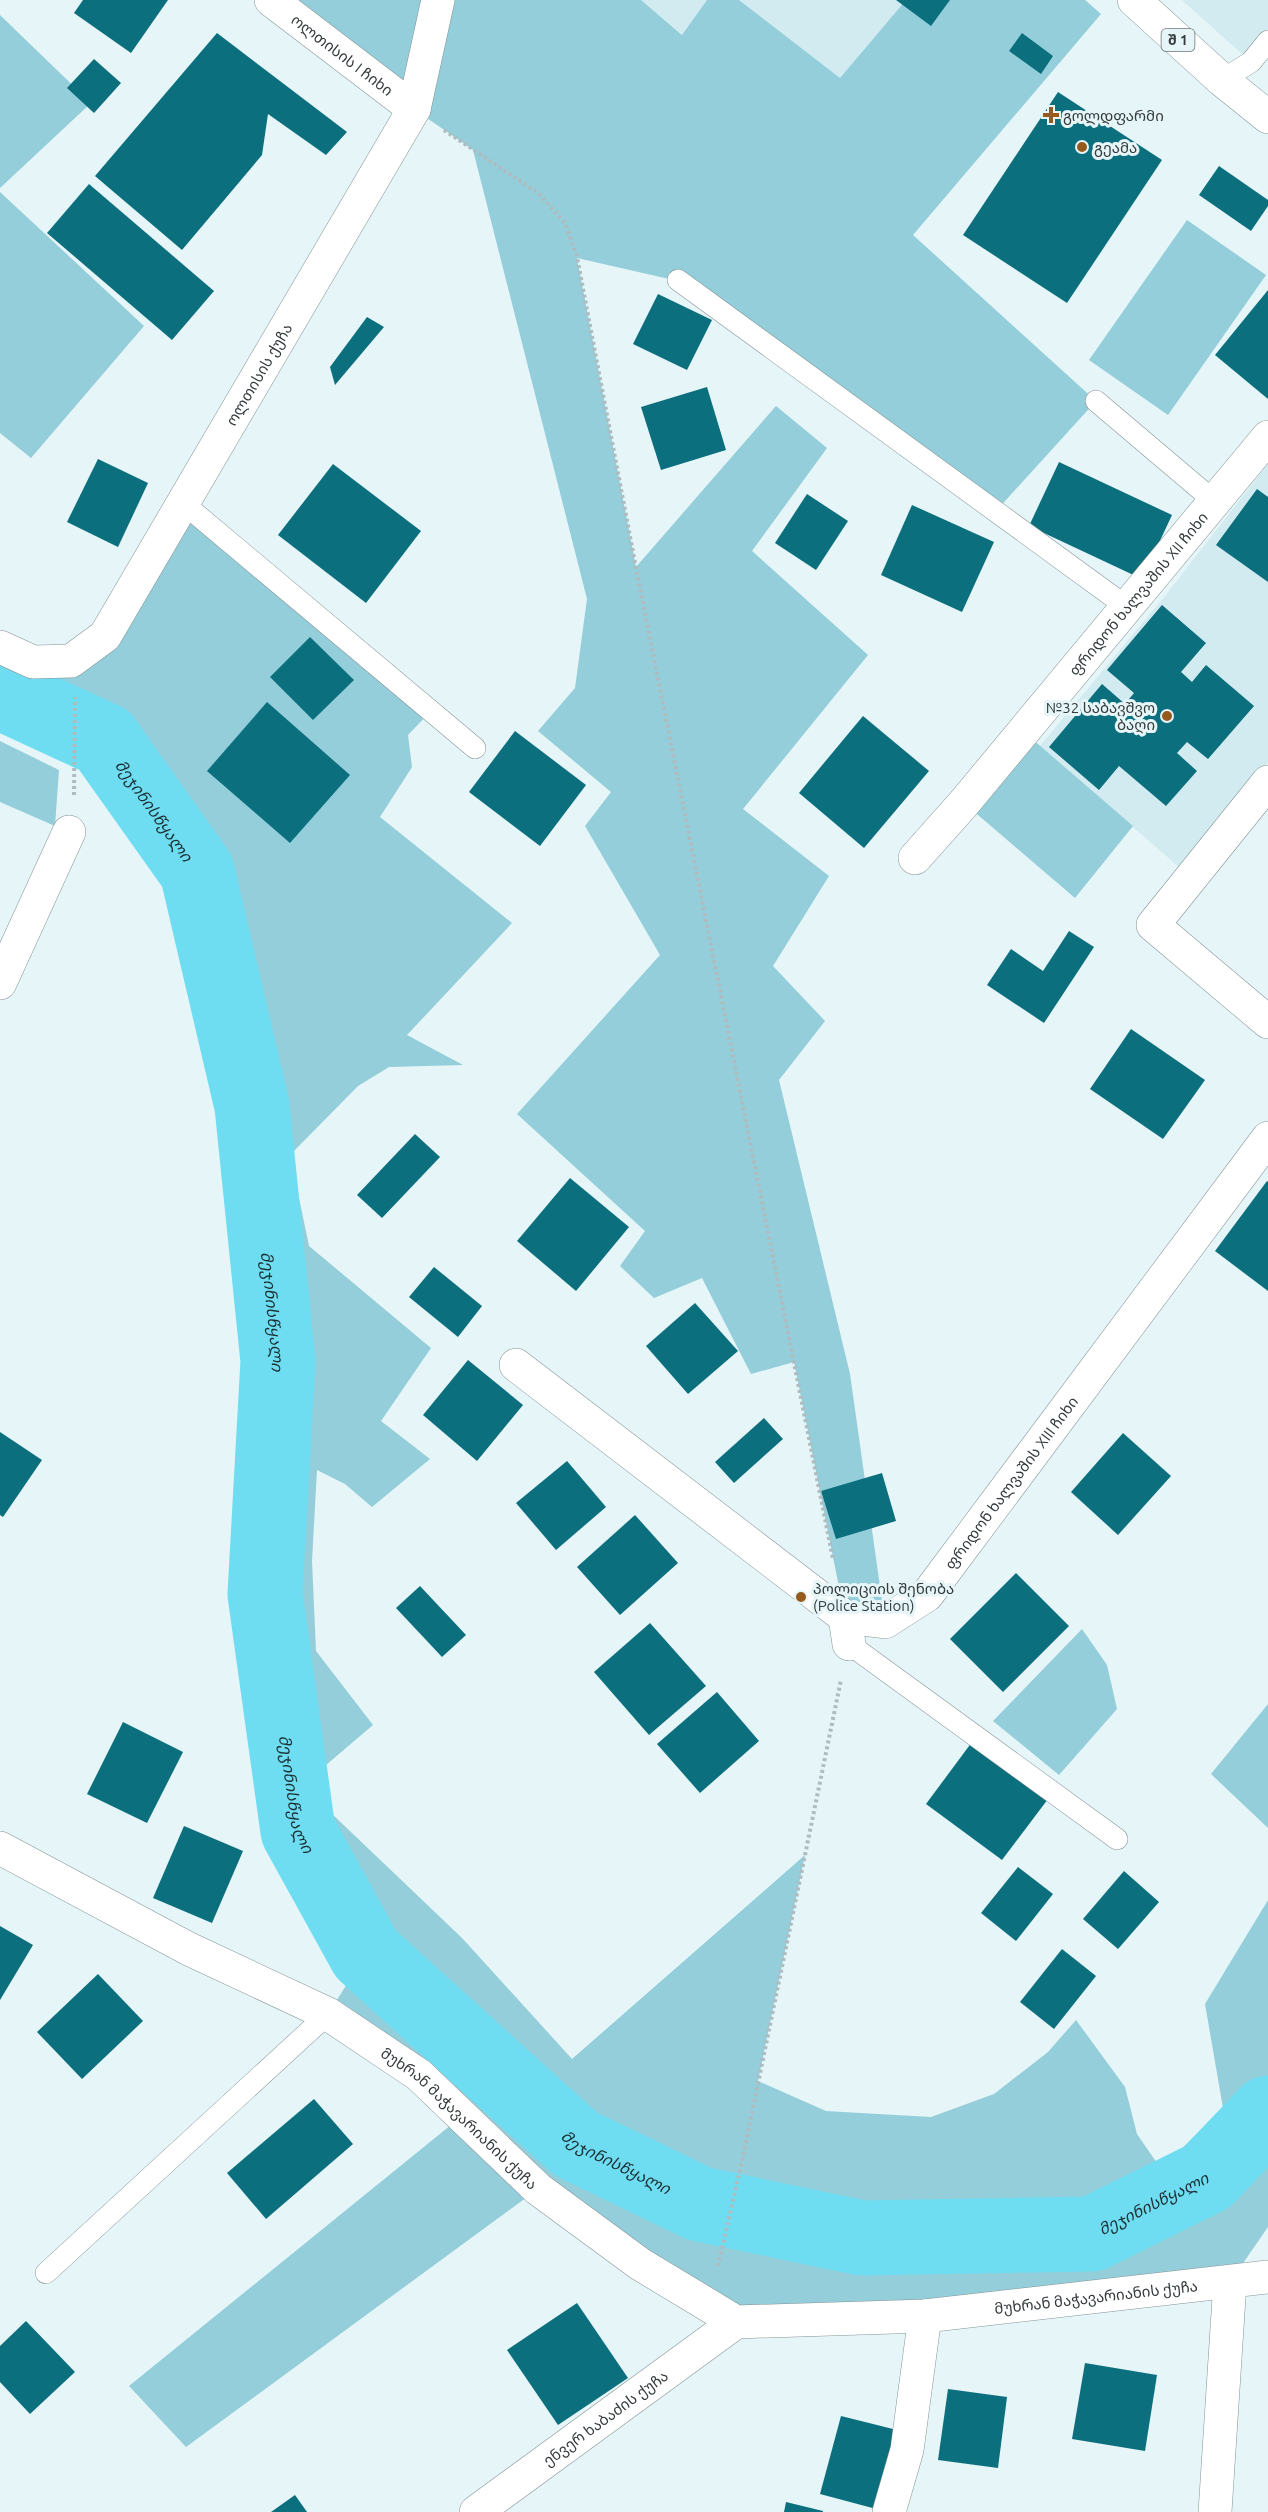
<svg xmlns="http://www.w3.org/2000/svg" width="1268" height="2512" font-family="Ubuntu,'Noto Sans Georgian',sans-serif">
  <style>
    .built { fill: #d1ebf0 }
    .green { fill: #93ceda }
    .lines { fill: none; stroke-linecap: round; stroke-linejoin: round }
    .river { stroke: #6eddf1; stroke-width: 75 }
    .building { fill: #0c6f7e }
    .service-casing { stroke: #859497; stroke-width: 22 }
    .minor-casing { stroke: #859497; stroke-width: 34 }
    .tertiary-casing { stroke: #859497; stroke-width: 34 }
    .trunk-casing { stroke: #859497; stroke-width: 34 }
    .path { stroke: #afbcbf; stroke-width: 4; stroke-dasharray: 3 3; stroke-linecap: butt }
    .service { stroke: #fff; stroke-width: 21 }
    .minor { stroke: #fff; stroke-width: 33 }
    .tertiary { stroke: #fff; stroke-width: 33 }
    .trunk { stroke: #fff; stroke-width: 33 }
    .poi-dot { fill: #975a1d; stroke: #e5f5f8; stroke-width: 2 }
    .labels { text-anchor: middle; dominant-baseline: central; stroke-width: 6; stroke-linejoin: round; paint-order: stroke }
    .shield { fill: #e5f5f8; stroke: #6a7476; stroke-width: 1.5 }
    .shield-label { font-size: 14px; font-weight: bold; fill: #363c3e }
    .street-label { font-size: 15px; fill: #363c3e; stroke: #e5f5f8 }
    .poi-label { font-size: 15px; fill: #363c3e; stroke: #e5f5f8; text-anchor: start }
    .water-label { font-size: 16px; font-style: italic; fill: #1c3034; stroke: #e5f5f8 }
  </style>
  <rect width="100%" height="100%" fill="#e5f5f8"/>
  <g class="built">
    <polygon points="641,0 707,0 683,35"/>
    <polygon points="739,0 906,0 840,78"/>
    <polygon points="1182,0 1268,0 1268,41 1251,62"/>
    <polygon points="1268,464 1268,762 1179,867 1040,746 1165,596"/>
  </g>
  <g class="green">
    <polygon points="271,0 641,0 682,35 707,0 739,0 840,78 906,0 1085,0 1101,14 913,235 1096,401 996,511 678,281 577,258 636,567 776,406 827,448 752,551 868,655 743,809 829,876 773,966 825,1021 779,1080 850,1374 885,1622 845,1617 794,1362 751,1374 702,1278 654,1298 620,1266 645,1231 517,1114 660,955 585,826 611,792 538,731 575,688 587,599 473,150 414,109"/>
    <polygon points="0,15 91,103 0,188"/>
    <polygon points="0,192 144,326 31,458 0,433"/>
    <polygon points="1187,220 1266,275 1168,415 1089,360"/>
    <polygon points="183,503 431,711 408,735 412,767 380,817 512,923 407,1035 463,1065 389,1067 358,1086 290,1155 309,1246 431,1348 381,1421 430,1459 372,1507 345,1484 317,1470 312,1561 316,1651 373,1725 326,1765 330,1812 462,1938 572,2059 805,1855 758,2081 826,2111 931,2117 994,2094 1048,2052 1076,2020 1125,2087 1137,2134 1161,2169 1223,2108 1205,2004 1268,1900 1268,2227 1230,2282 736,2322 538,2189 186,2447 129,2386 462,2116 328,2014 366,1954 298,1831 265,1594 278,1361 252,1106 197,871 104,740 33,708 71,661"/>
    <polygon points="1024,732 1133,826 1075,898 964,803"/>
    <polygon points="0,741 59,770 55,826 0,802"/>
    <polygon points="1082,1629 1107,1665 1117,1709 1059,1775 993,1721"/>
    <polygon points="1268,1704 1268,1828 1211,1774"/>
  </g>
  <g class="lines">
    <path class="river" id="s1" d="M0 692 104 740 197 871 252 1106 278 1361 265 1594 298 1831 366 1954 576 2144 700 2204 862 2238 1092 2234 1207 2177 1268 2113"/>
  </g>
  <g class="building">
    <polygon points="83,0 168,0 131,53 74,13"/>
    <polygon points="896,0 950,0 931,26"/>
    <polygon points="217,33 347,132 326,155 268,114 262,155 182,250 95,176"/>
    <polygon points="1022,33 1053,56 1041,74 1009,51"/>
    <polygon points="94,59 121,83 94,113 67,88"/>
    <polygon points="1058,92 1162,160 1067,303 963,235"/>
    <polygon points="1219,166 1268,200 1268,206 1251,231 1199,195"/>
    <polygon points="89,184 214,291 172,340 47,233"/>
    <polygon points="1268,290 1268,399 1215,355"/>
    <polygon points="658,294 712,320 687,370 633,344"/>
    <polygon points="367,317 384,327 335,385 330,367"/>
    <polygon points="707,387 726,450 661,470 641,407"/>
    <polygon points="98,459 148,483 118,547 67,522"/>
    <polygon points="1059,462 1172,515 1142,579 1029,526"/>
    <polygon points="333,464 421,531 366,603 278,535"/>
    <polygon points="1257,489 1268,497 1268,582 1216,545"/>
    <polygon points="807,494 848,521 816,570 775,543"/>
    <polygon points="912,505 994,542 962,612 881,575"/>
    <polygon points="1162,605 1206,643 1181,672 1192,682 1206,665 1254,706 1208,759 1187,742 1177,753 1197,771 1166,806 1119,766 1099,790 1049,747 1102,684 1125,704 1134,693 1107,670"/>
    <polygon points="310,637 354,680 313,720 270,677"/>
    <polygon points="267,702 350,775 290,843 207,771"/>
    <polygon points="863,716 929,771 864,848 799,793"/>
    <polygon points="515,731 586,785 540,846 469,792"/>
    <polygon points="1069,931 1094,947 1044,1023 987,985 1011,949 1043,971"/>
    <polygon points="1131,1029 1205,1080 1163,1139 1090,1089"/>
    <polygon points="415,1134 440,1157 382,1218 357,1195"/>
    <polygon points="570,1178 629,1227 576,1291 517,1241"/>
    <polygon points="1267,1181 1268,1182 1268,1291 1215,1251"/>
    <polygon points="434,1267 482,1306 458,1337 409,1297"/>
    <polygon points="695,1303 738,1351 688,1394 646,1346"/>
    <polygon points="468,1360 523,1405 477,1461 423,1415"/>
    <polygon points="764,1418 783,1439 734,1483 715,1462"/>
    <polygon points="0,1432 42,1460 3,1517 0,1515"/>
    <polygon points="1123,1433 1171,1476 1118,1535 1071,1492"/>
    <polygon points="567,1461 606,1507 556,1550 516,1503"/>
    <polygon points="882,1473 896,1521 836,1539 821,1491"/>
    <polygon points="635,1515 678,1563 620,1615 577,1567"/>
    <polygon points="1016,1573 1069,1626 1003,1692 950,1639"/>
    <polygon points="420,1586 466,1635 442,1657 396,1608"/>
    <polygon points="650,1623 706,1686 649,1735 594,1672"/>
    <polygon points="717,1692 759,1741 700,1793 657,1744"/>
    <polygon points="123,1722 183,1752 147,1823 87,1794"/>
    <polygon points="972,1742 1048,1799 1002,1860 926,1804"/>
    <polygon points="184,1826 243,1851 212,1923 153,1898"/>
    <polygon points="1018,1867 1053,1894 1016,1941 981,1913"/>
    <polygon points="1124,1871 1159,1902 1118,1949 1083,1919"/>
    <polygon points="0,1926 33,1945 0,2000"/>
    <polygon points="1062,1949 1096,1976 1054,2029 1020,2002"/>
    <polygon points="98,1974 143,2021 82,2079 37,2032"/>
    <polygon points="314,2099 353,2144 266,2219 227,2173"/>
    <polygon points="577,2303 628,2378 558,2425 507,2350"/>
    <polygon points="26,2321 75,2372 30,2414 0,2382 0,2346"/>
    <polygon points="1085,2363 1157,2375 1145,2451 1072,2439"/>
    <polygon points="948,2389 1007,2397 998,2468 938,2460"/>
    <polygon points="841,2416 901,2431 880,2510 820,2494"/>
    <polygon points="295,2495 307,2512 271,2512"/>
    <polygon points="786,2502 823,2511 823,2512 784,2512"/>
  </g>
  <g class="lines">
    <defs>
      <g id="service">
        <polyline points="1222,80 1251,62 1268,41"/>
        <polyline points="678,280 1127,607"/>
        <polyline points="1096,401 1214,501"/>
        <polyline points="183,503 475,748"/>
        <polyline points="849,1644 1117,1839"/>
        <polyline points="46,2273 328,2014"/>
      </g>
      <g id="minor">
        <path id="s2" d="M271 0 414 109"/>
        <path id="s3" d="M0 647 33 662 71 661 105 636 414 109 438 0"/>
        <polyline points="1268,782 1153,925 1268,1022"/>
        <path id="s4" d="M915 858 964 803 1268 437"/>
        <polyline points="0,983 69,832"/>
        <path id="s5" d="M516 1365 845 1617 885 1622 927 1595 1268 1138"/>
        <polyline points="845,1617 849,1644"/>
        <path id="s6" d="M476 2512 736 2322"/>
        <polyline points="889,2512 907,2450 925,2316"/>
        <polyline points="1215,2512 1230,2282"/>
      </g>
      <g id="tertiary">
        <path id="s7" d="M0 1848 189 1949 328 2014 419 2075 538 2189 640 2264 736 2322 925 2316 1268 2277"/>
      </g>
      <polyline id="trunk" points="1134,0 1222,80 1268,117"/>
    </defs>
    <use href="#service" class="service-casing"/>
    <use href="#minor" class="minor-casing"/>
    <use href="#tertiary" class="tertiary-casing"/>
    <use href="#trunk" class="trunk-casing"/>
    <g class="path">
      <polyline points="444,130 538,193 565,223 577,257 636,568 833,1559"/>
      <polyline points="74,795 75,697"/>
      <polyline points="718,2266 742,2161 841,1680"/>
    </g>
    <use href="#service" class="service"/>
    <use href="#minor" class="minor"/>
    <use href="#tertiary" class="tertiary"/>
    <use href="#trunk" class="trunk"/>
  </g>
  <g class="poi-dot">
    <path d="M1048 106h6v6h6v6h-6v6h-6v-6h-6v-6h6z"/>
    <circle cx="1082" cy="147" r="6"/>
    <circle cx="1167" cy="716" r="6"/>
    <circle cx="801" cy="1597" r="6"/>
  </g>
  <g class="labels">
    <rect class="shield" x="1161.5" y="29" width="33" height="22" rx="4.5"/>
    <g class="shield-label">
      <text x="1178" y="40">შ 1</text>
    </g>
    <g class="street-label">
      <text stroke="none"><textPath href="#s2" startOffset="90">ოლთისის I ჩიხი</textPath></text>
      <text stroke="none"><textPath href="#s3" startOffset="420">ოლთისის ქუჩა</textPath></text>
      <text stroke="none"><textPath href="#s4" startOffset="346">ფრიდონ ხალვაშის XII ჩიხი</textPath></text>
      <text stroke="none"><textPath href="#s5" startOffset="645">ფრიდონ ხალვაშის XIII ჩიხი</textPath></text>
      <text stroke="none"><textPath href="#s7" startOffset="536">მუხრან მაჭავარიანის ქუჩა</textPath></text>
      <text stroke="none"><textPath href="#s7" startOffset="1242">მუხრან მაჭავარიანის ქუჩა</textPath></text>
      <text stroke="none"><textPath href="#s6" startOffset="160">ენვერ ხაბაძის ქუჩა</textPath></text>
    </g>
    <g class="poi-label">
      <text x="1063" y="115">გოლდფარმი</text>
      <text x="1094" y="147">გეამა</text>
      <text x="1155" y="707" text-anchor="end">№32 საბავშვო<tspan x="1155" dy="17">ბაღი</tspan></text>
      <text x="813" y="1588">პოლიციის შენობა<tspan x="813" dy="17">(Police Station)</tspan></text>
    </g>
    <g class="water-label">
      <text stroke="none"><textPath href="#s1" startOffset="201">მეჯინისწყალი</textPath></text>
      <text stroke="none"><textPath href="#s1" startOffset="723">მეჯინისწყალი</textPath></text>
      <text stroke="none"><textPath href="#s1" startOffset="1209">მეჯინისწყალი</textPath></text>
      <text stroke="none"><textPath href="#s1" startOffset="1713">მეჯინისწყალი</textPath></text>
      <text stroke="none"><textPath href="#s1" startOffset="2271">მეჯინისწყალი</textPath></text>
    </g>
  </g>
</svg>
